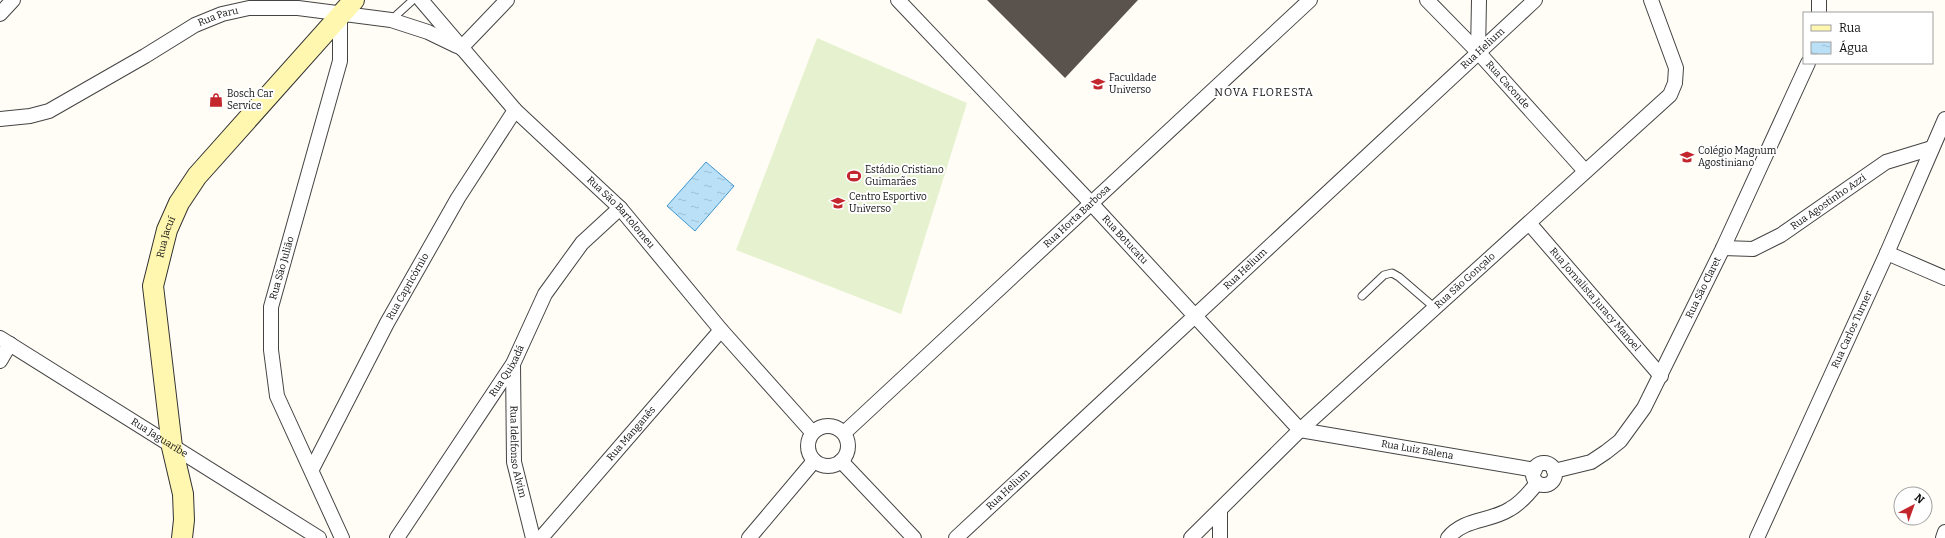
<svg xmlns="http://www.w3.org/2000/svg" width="1945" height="538" font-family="Bitter,serif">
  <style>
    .pitch { fill: #e6f2cf }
    .water { fill: url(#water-ripples); stroke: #3f96cf }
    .building { fill: #5a524d }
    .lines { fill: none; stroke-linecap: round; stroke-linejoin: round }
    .lane-casing { stroke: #444; stroke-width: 9 }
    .street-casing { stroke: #444; stroke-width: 16 }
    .secondary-casing { stroke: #333; stroke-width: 22 }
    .lane { stroke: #fff; stroke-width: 7 }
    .street { stroke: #fff; stroke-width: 14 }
    .secondary { stroke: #fff6b0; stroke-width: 20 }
    .labels { text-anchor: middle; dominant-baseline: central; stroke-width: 4; stroke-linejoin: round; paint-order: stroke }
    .street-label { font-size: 10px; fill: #111; stroke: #fff }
    .poi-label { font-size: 10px; fill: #111; stroke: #fff; text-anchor: start }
    .neighbourhood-label { font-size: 11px; letter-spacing: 1px; fill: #111; stroke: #fff }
  </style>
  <defs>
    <pattern id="water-ripples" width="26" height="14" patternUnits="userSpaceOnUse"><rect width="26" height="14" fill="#b9e0f7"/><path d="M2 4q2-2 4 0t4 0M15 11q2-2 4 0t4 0" fill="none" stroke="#9ebfd3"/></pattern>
  </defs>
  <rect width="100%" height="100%" fill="#fffdf5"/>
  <polygon class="pitch" points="817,38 967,103 901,314 736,250"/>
  <polygon class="water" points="706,162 734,186 695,231 667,206"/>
  <polygon class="building" points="987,0 1138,0 1065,78"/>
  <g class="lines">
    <defs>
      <g id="lane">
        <polyline points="391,20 413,0"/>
        <polyline points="1362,296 1384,275 1392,273 1399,277 1435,308"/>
      </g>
      <g id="street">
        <path id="s1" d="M421 0 515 110 620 208 721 330 812 432"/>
        <path id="s2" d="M898 0 1090 202 1300 430"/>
        <path id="s3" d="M1427 0 1478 52 1585 171"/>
        <polyline points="1819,0 1819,13"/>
        <polyline points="0,14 13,0"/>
        <polyline points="340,15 340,61 271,307 271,350 277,396 342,538"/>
        <polyline points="461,48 507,0"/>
        <polyline points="1478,52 1479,0"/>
        <path id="s4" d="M0 119 30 116 49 111 145 56 195 25 222 14 249 8H298L391 20 428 32 457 46"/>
        <path id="s5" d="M1529 223 1661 376"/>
        <path id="s6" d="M1723 248 1753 249 1781 235 1886 162 1932 148"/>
        <polyline points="1887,253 1945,278"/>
        <path id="s7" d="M0 338 319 538"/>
        <polyline points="0,361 10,344"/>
        <path id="s8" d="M513 364 514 462 533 538"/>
        <circle cx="828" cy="446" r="20"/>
        <path id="s9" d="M1300 430 1535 470"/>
        <path id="s10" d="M844 433 1310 0"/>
        <polyline points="841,461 914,538"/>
        <circle cx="1544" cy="474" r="11"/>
        <path id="s11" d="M312 469 387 323 458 198 515 110"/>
        <path id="s12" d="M1554 471 1591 462 1606 452 1620 441 1644 408 1723 248 1808 63"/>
        <path id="s13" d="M397 538 513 364 545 294 582 243 620 208"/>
        <path id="s14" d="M541 538 721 330"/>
        <polyline points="749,538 814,461"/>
        <path id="s15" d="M956 538 1535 0"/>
        <path id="s16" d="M1191 538 1300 430 1670 95 1675 83 1676 68 1651 0"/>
        <polyline points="1220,538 1220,510"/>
        <path d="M1448 538C1464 518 1490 522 1510 509 1521 503 1530 492 1537 483"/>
        <path id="s17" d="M1757 538 1887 253 1945 119"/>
        <polyline points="1943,538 1945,532"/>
      </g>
      <g id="secondary">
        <path id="s18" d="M182 538 184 520 183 494 172 447 153 286 167 230 179 203 197 176 354 0"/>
      </g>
    </defs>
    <use href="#lane" class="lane-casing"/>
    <use href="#street" class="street-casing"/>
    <use href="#secondary" class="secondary-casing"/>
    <use href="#lane" class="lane"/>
    <use href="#street" class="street"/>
    <use href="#secondary" class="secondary"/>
  </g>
  <defs>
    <symbol id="university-bare" viewBox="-9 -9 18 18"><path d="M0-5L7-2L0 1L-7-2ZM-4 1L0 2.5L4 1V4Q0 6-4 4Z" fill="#c4262e" stroke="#fff" stroke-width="2.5" paint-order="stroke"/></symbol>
    <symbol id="shop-bare" viewBox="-9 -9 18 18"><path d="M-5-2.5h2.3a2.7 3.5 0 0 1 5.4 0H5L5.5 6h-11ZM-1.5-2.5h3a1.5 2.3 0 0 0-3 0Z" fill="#c4262e" stroke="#fff" stroke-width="2.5" paint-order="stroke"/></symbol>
    <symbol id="school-bare" viewBox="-9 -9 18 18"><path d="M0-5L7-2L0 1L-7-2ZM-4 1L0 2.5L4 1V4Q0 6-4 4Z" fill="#c4262e" stroke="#fff" stroke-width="2.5" paint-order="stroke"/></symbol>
    <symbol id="stadium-bare" viewBox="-9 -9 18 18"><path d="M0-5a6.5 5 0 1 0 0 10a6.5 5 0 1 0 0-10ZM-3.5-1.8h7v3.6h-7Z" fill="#c4262e" stroke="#fff" stroke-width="2.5" paint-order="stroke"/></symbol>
  </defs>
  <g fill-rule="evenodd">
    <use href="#university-bare" x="1088" y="74" width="20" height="20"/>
    <use href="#shop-bare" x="206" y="90" width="20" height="20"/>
    <use href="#school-bare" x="1677" y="147" width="20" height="20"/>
    <use href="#stadium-bare" x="844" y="166" width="20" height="20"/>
    <use href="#university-bare" x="828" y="193" width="20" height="20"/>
  </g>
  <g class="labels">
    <g class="street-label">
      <text stroke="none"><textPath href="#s4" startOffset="244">Rua Paru</textPath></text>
      <text stroke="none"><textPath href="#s15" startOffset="719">Rua Helium</textPath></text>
      <text stroke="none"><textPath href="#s3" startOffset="117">Rua Caconde</textPath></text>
      <text stroke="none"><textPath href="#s6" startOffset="119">Rua Agostinho Azzi</textPath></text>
      <text stroke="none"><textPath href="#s1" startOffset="292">Rua São Bartolomeu</textPath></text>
      <text stroke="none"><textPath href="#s10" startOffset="318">Rua Horta Barbosa</textPath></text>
      <text stroke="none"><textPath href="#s18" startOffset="305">Rua Jacuí</textPath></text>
      <text stroke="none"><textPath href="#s2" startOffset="330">Rua Botucatu</textPath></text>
      <text transform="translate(282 268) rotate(-74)">Rua São Julião</text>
      <text stroke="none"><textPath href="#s15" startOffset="395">Rua Helium</textPath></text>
      <text stroke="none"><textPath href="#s16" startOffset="376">Rua São Gonçalo</textPath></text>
      <text stroke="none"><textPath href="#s11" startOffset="206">Rua Capricórnio</textPath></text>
      <text stroke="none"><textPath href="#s12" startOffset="249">Rua São Claret</textPath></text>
      <text stroke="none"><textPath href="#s5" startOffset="101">Rua Jornalista Juracy Manoel</textPath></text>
      <text stroke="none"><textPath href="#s17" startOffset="229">Rua Carlos Turner</textPath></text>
      <text stroke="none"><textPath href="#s13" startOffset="200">Rua Quixadá</textPath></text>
      <text stroke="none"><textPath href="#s14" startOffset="138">Rua Manganês</textPath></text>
      <text stroke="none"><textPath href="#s7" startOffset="188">Rua Jaguaribe</textPath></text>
      <text stroke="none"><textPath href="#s9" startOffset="119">Rua Luiz Balena</textPath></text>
      <text stroke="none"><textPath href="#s8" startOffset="88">Rua Idelfonso Alvim</textPath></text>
      <text stroke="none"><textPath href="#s15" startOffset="71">Rua Helium</textPath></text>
    </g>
    <g class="poi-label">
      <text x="1109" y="78">Faculdade<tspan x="1109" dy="12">Universo</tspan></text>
      <text x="227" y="94">Bosch Car<tspan x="227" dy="12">Service</tspan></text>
      <text x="1698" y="151">Colégio Magnum<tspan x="1698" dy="12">Agostiniano</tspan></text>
      <text x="865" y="170">Estádio Cristiano<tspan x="865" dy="12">Guimarães</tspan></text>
      <text x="849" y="197">Centro Esportivo<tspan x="849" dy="12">Universo</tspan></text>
    </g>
    <g class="neighbourhood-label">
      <text x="1264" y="92">NOVA FLORESTA</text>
    </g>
  </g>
  <rect x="1803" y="12" width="130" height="52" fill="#ffffff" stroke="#a0a0a0"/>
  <rect x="1811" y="25" width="20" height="6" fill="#fff6b0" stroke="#a0a0a0"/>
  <text x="1839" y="32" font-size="12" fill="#111111">Rua</text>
  <rect x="1811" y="42" width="20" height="12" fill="url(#water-ripples)" stroke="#a0a0a0"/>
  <text x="1839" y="52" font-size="12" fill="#111111">Água</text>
  <g transform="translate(1913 506) rotate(41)"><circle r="19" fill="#ffffff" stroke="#a0a0a0"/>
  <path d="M0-3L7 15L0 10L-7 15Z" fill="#c4262e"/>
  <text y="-6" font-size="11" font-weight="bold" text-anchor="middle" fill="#111111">N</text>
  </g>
</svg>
